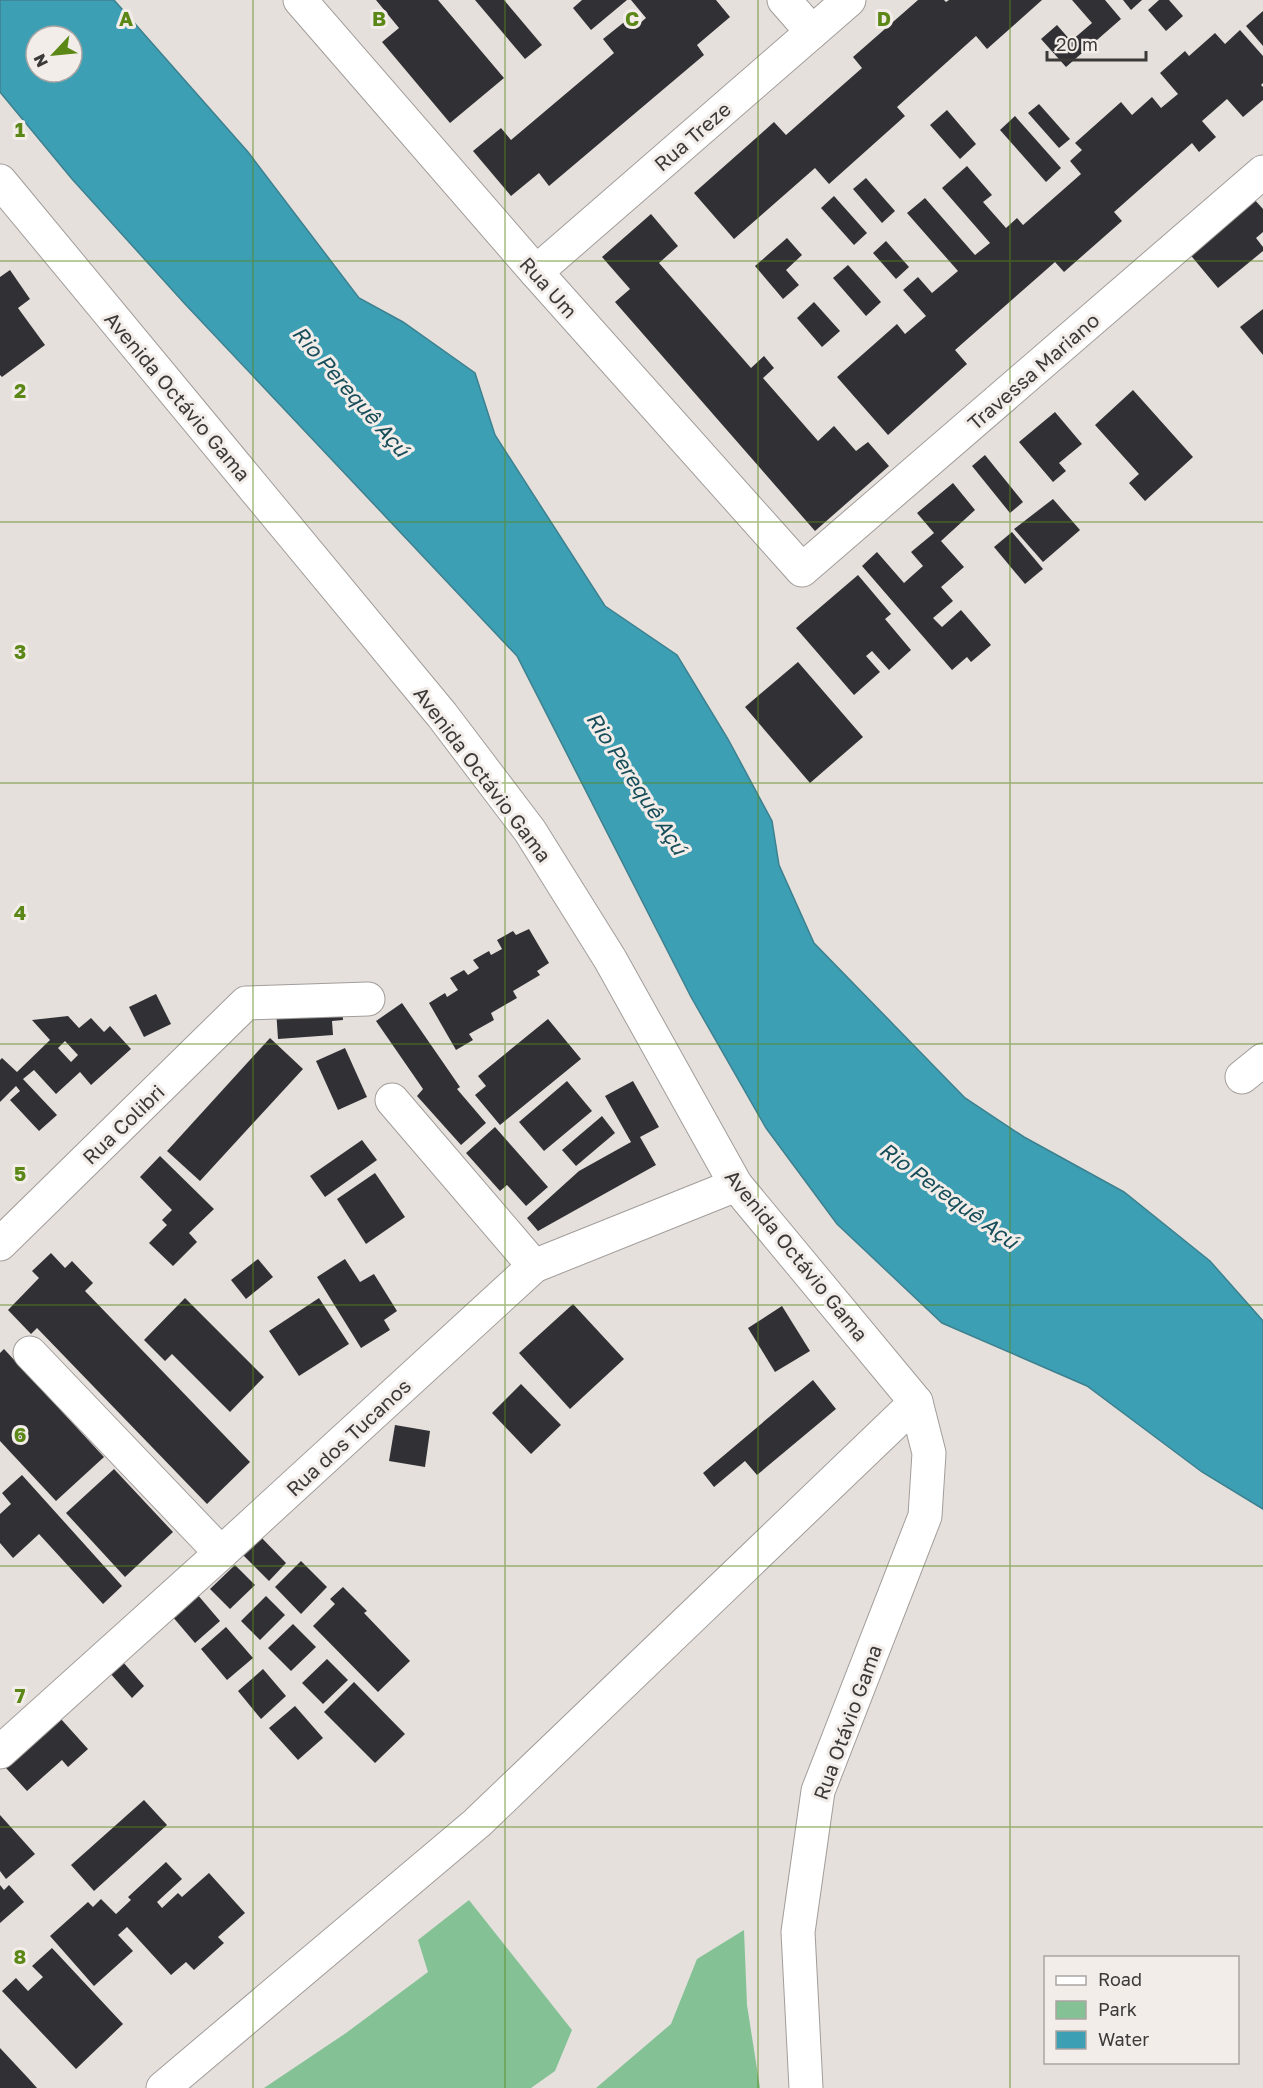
<svg xmlns="http://www.w3.org/2000/svg" width="1263" height="2088" font-family="'Golos Text',sans-serif">
  <style>
    .green { fill: #84c295 }
    .water { fill: #3d9fb4; stroke: #3d818f; stroke-width: 1.5; fill-rule: evenodd }
    .building { fill: #313135; fill-rule: evenodd }
    .lines { fill: none; stroke-linecap: round; stroke-linejoin: round }
    .minor-casing { stroke: #a29d9a; stroke-width: 35 }
    .minor { stroke: #fff; stroke-width: 33 }
    .grid { fill: none; stroke: #5b8716; stroke-width: 1.5; stroke-opacity: 0.55 }
    .labels { text-anchor: middle; dominant-baseline: central; stroke-width: 6; stroke-linejoin: round; paint-order: stroke }
    .street-label { font-size: 20px; fill: #3c3a39; stroke: #f3edea }
    .water-label { font-size: 21px; font-style: italic; fill: #174e5a; stroke: #f3edea }
    .grid-label { font-size: 20px; text-anchor: middle; font-weight: bold; fill: #5b8716; stroke: #f3edea; stroke-width: 6; stroke-linejoin: round; paint-order: stroke }
  </style>
  <rect width="100%" height="100%" fill="#e6e0dd"/>
  <g class="green">
    <polygon points="469,1900 572,2030 555,2071 531,2088 264,2088 346,2033 428,1972 418,1940"/>
    <polygon points="744,1930 747,2005 760,2088 596,2088 671,2024 697,1959"/>
  </g>
  <path class="water" d="M0 0H114L248 152 359 298 403 322 475 373 495 435 605 606 677 655 728 739 772 821 779 865 814 943 965 1098 1024 1137 1124 1192 1210 1261 1263 1321V1509L1202 1472 1087 1386 942 1323 837 1224 766 1128 691 997 517 656 185 304 72 179 0 92ZM36 36H72V72H36Z"/>
  <g class="building">
    <polygon points="376,0 438,0 504,78 450,123 382,42 399,28"/>
    <polygon points="475,0 504,0 542,45 525,59"/>
    <polygon points="582,0 627,0 591,30 573,8"/>
    <polygon points="631,0 716,0 730,17 697,45 704,55 549,186 539,173 511,196 473,151 501,128 511,140 614,53 603,39 633,15 640,23 646,18"/>
    <polygon points="918,0 944,0 946,2 949,0 1042,0 987,49 976,36 897,107 905,116 829,184 815,168 734,239 694,193 774,122 786,135 862,68 853,57"/>
    <polygon points="1072,0 1105,0 1121,19 1066,67 1041,39 1057,25 1071,41 1092,23"/>
    <polygon points="1123,0 1142,0 1131,10"/>
    <polygon points="1159,0 1169,0 1183,16 1166,31 1148,10"/>
    <polygon points="1263,11 1263,46 1246,26"/>
    <polygon points="1240,30 1263,56 1263,83 1261,85 1263,87 1263,100 1243,117 1227,99 1202,121 1216,137 1199,152 1192,143 1114,212 1122,221 1064,272 1055,262 955,350 967,364 888,435 837,377 897,324 905,334 926,316 903,290 918,277 932,293 958,271 907,213 925,198 975,255 990,243 942,188 967,166 992,195 983,202 1006,228 1017,218 1023,225 1081,174 1070,161 1082,150 1075,143 1121,102 1132,115 1152,97 1161,108 1178,94 1160,73 1185,51 1189,56 1215,33 1225,44"/>
    <polygon points="1039,104 1070,139 1059,148 1028,113"/>
    <polygon points="947,110 976,144 960,159 930,125"/>
    <polygon points="1015,116 1061,168 1046,182 1000,130"/>
    <polygon points="866,178 895,211 882,223 853,189"/>
    <polygon points="834,196 867,233 854,245 821,208"/>
    <polygon points="1253,198 1263,209 1263,232 1256,238 1263,247 1263,251 1218,288 1188,252"/>
    <polygon points="651,214 678,246 659,263 751,368 764,356 774,368 763,378 818,441 834,426 856,451 868,442 889,466 815,531 615,302 630,289 602,257"/>
    <polygon points="787,238 802,255 786,270 799,285 783,299 755,266"/>
    <polygon points="886,241 909,267 896,279 873,253"/>
    <polygon points="848,265 881,302 866,316 833,278"/>
    <polygon points="10,270 30,299 18,308 45,345 2,377 0,375 0,277"/>
    <polygon points="814,302 840,331 822,347 797,318"/>
    <polygon points="1263,309 1263,355 1240,327"/>
    <polygon points="1133,390 1193,457 1145,501 1129,483 1139,474 1095,425"/>
    <polygon points="1055,412 1082,444 1059,463 1066,471 1053,482 1019,442"/>
    <polygon points="985,455 1023,502 1010,513 972,466"/>
    <polygon points="953,483 975,510 941,541 964,567 941,587 953,601 933,618 942,627 961,610 991,645 971,662 967,657 952,670 862,566 877,552 904,583 923,566 911,552 934,533 917,513"/>
    <polygon points="1053,499 1080,530 1043,562 1014,529"/>
    <polygon points="1012,532 1043,569 1025,584 994,547"/>
    <polygon points="858,575 891,614 885,619 911,650 889,670 872,651 866,656 880,672 854,695 796,628"/>
    <polygon points="798,662 863,737 810,783 745,707"/>
    <polygon points="529,929 549,963 537,971 540,975 513,991 517,998 491,1013 494,1020 469,1034 473,1040 456,1050 429,1003 445,993 447,997 458,990 450,978 464,970 468,975 479,968 473,960 489,951 491,955 502,949 497,940 513,931 516,935"/>
    <polygon points="156,994 171,1024 144,1037 129,1007"/>
    <polygon points="402,1003 460,1087 457,1089 486,1123 461,1145 417,1096 423,1089 376,1021"/>
    <polygon points="342,1005 343,1020 332,1021 333,1035 278,1039 276,1009"/>
    <path d="M68 1016 79 1028 91 1018 104 1032 110 1026 131 1049 91 1085 80 1072 56 1094 34 1070 23 1079 57 1115 39 1131 10 1100 20 1091 16 1086 0 1102V1060L2 1058 17 1072 50 1040 32 1020ZM65 1041 78 1055 71 1062 58 1048Z"/>
    <polygon points="548,1019 581,1059 500,1125 475,1095 486,1086 478,1076"/>
    <polygon points="270,1038 303,1069 200,1181 167,1151"/>
    <polygon points="345,1048 367,1097 338,1110 316,1061"/>
    <polygon points="567,1081 592,1111 544,1151 519,1122"/>
    <polygon points="633,1081 659,1127 640,1137 656,1165 538,1231 527,1218 579,1171 631,1142 605,1096"/>
    <polygon points="602,1116 615,1133 576,1166 562,1150"/>
    <polygon points="495,1127 548,1187 526,1206 507,1185 500,1191 466,1153"/>
    <polygon points="362,1140 377,1160 325,1197 310,1176"/>
    <polygon points="160,1156 214,1209 189,1233 197,1242 173,1266 149,1243 167,1225 162,1220 172,1210 140,1177"/>
    <polygon points="375,1173 405,1217 366,1244 337,1199"/>
    <polygon points="51,1253 65,1268 72,1261 93,1283 85,1291 250,1462 207,1504 37,1328 31,1334 8,1310 39,1278 32,1271"/>
    <polygon points="258,1259 273,1277 246,1299 231,1280"/>
    <polygon points="345,1259 360,1282 374,1274 397,1311 384,1320 390,1330 361,1348 317,1277"/>
    <polygon points="185,1298 264,1377 230,1412 172,1354 165,1361 144,1340"/>
    <polygon points="319,1298 349,1344 299,1376 269,1331"/>
    <polygon points="573,1304 624,1359 570,1409 519,1353"/>
    <polygon points="782,1306 810,1351 775,1372 748,1328"/>
    <polygon points="4,1349 104,1457 56,1501 0,1441 0,1353"/>
    <polygon points="813,1380 836,1409 757,1475 745,1461 714,1487 703,1473"/>
    <polygon points="521,1384 561,1425 531,1454 492,1413"/>
    <polygon points="395,1425 430,1431 425,1467 389,1461"/>
    <polygon points="114,1469 173,1532 125,1577 66,1513"/>
    <polygon points="22,1475 122,1586 103,1604 39,1534 13,1558 0,1543 0,1514 11,1504 2,1493"/>
    <polygon points="258,1534 286,1563 269,1581 240,1552"/>
    <polygon points="301,1561 327,1587 301,1614 275,1587"/>
    <polygon points="235,1565 255,1585 230,1609 210,1589"/>
    <polygon points="191,1587 220,1621 195,1643 166,1609"/>
    <polygon points="343,1587 367,1611 364,1613 410,1661 378,1692 313,1626 335,1604 330,1599"/>
    <polygon points="266,1596 285,1615 260,1640 241,1621"/>
    <polygon points="293,1624 316,1647 291,1671 268,1648"/>
    <polygon points="226,1627 253,1658 227,1680 201,1649"/>
    <polygon points="327,1659 348,1680 323,1704 302,1683"/>
    <polygon points="123,1662 144,1686 132,1698 110,1673"/>
    <polygon points="263,1669 286,1696 261,1719 238,1691"/>
    <polygon points="354,1682 405,1734 375,1763 324,1712"/>
    <polygon points="295,1706 323,1738 298,1760 269,1728"/>
    <polygon points="61,1719 88,1749 68,1767 62,1760 27,1791 6,1768"/>
    <polygon points="144,1800 167,1825 94,1891 71,1865"/>
    <polygon points="0,1815 35,1854 6,1879 0,1871"/>
    <polygon points="166,1862 182,1879 157,1902 162,1908 178,1893 182,1897 209,1873 245,1913 218,1937 224,1943 194,1970 186,1962 171,1975 127,1927 118,1935 133,1951 94,1986 50,1936 88,1902 93,1907 101,1899 116,1914 131,1900 128,1897"/>
    <polygon points="0,1885 4,1890 9,1885 24,1902 0,1923"/>
    <polygon points="52,1948 123,2024 76,2069 2,1991 16,1978 28,1991 43,1977 32,1966"/>
    <polygon points="0,2048 29,2079 37,2088 0,2088"/>
  </g>
  <g class="lines">
    <defs>
      <g id="minor">
        <polyline points="300,0 536,272 802,570 1263,172"/>
        <polyline points="784,0 812,32"/>
        <polyline points="0,181 442,715 530,831 610,959 736,1185 916,1402 929,1453 925,1516 818,1791 798,1932 806,2088"/>
        <polyline points="536,272 849,0"/>
        <polyline points="1242,1077 1263,1060"/>
        <polyline points="392,1100 534,1266"/>
        <polyline points="0,1244 246,1003 368,999"/>
        <polyline points="30,1353 221,1553"/>
        <polyline points="0,1752 221,1553 534,1266 736,1185"/>
        <polyline points="163,2088 477,1823 916,1402"/>
      </g>
    </defs>
    <use href="#minor" class="minor-casing"/>
    <use href="#minor" class="minor"/>
  </g>
  <path class="grid" d="M253 0V2088M505 0V2088M758 0V2088M1010 0V2088M0 261H1263M0 522H1263M0 783H1263M0 1044H1263M0 1305H1263M0 1566H1263M0 1827H1263"/>
  <g class="labels">
    <g class="street-label">
      <text transform="translate(692 136) rotate(-41)">Rua Treze</text>
      <text transform="translate(549 287) rotate(48)">Rua Um</text>
      <text transform="translate(1033 371) rotate(-41)">Travessa Mariano</text>
      <text transform="translate(178 396) rotate(50)">Avenida Octávio Gama</text>
      <text transform="translate(483 774) rotate(53)">Avenida Octávio Gama</text>
      <text transform="translate(123 1124) rotate(-44)">Rua Colibri</text>
      <text transform="translate(797 1255) rotate(51)">Avenida Octávio Gama</text>
      <text transform="translate(348 1437) rotate(-43)">Rua dos Tucanos</text>
      <text transform="translate(847 1722) rotate(-70)">Rua Otávio Gama</text>
    </g>
    <g class="water-label">
      <text transform="translate(351 391) rotate(49)">Rio Perequê Açú</text>
      <text transform="translate(637 783) rotate(57)">Rio Perequê Açú</text>
      <text transform="translate(949 1195) rotate(36)">Rio Perequê Açú</text>
    </g>
  </g>
  <g class="grid-label">
    <text x="126" y="26">A</text>
    <text x="379" y="26">B</text>
    <text x="632" y="26">C</text>
    <text x="884" y="26">D</text>
    <text x="20" y="137">1</text>
    <text x="20" y="398">2</text>
    <text x="20" y="659">3</text>
    <text x="20" y="920">4</text>
    <text x="20" y="1181">5</text>
    <text x="20" y="1442">6</text>
    <text x="20" y="1703">7</text>
    <text x="20" y="1964">8</text>
  </g>
  <rect x="1044" y="1956" width="195" height="108" fill="#f3edea" stroke="#aaa5a3" stroke-width="1.5"/>
  <rect x="1056" y="1976" width="30" height="9" fill="#ffffff" stroke="#aaa5a3" stroke-width="1.5"/>
  <text x="1098" y="1986" font-size="18" fill="#3c3a39">Road</text>
  <rect x="1056" y="2001" width="30" height="18" fill="#84c295" stroke="#aaa5a3" stroke-width="1.5"/>
  <text x="1098" y="2016" font-size="18" fill="#3c3a39">Park</text>
  <rect x="1056" y="2031" width="30" height="18" fill="#3d9fb4" stroke="#aaa5a3" stroke-width="1.5"/>
  <text x="1098" y="2046" font-size="18" fill="#3c3a39">Water</text>
  <g transform="translate(54 54) rotate(244)"><circle r="28" fill="#f3edea" stroke="#aaa5a3" stroke-width="1.5"/>
  <path d="M0-4.5L10 22L0 15L-10 22Z" fill="#5b8716"/>
  <text y="-9" font-size="16" font-weight="bold" text-anchor="middle" fill="#3c3a39">N</text>
  </g>
  <path d="M1047 51v9h99v-9" fill="none" stroke="#3c3a39" stroke-width="3"/>
  <text x="1056" y="51" font-size="18" fill="#3c3a39" stroke="#f3edea" stroke-width="4.5" paint-order="stroke">20 m</text>
</svg>
